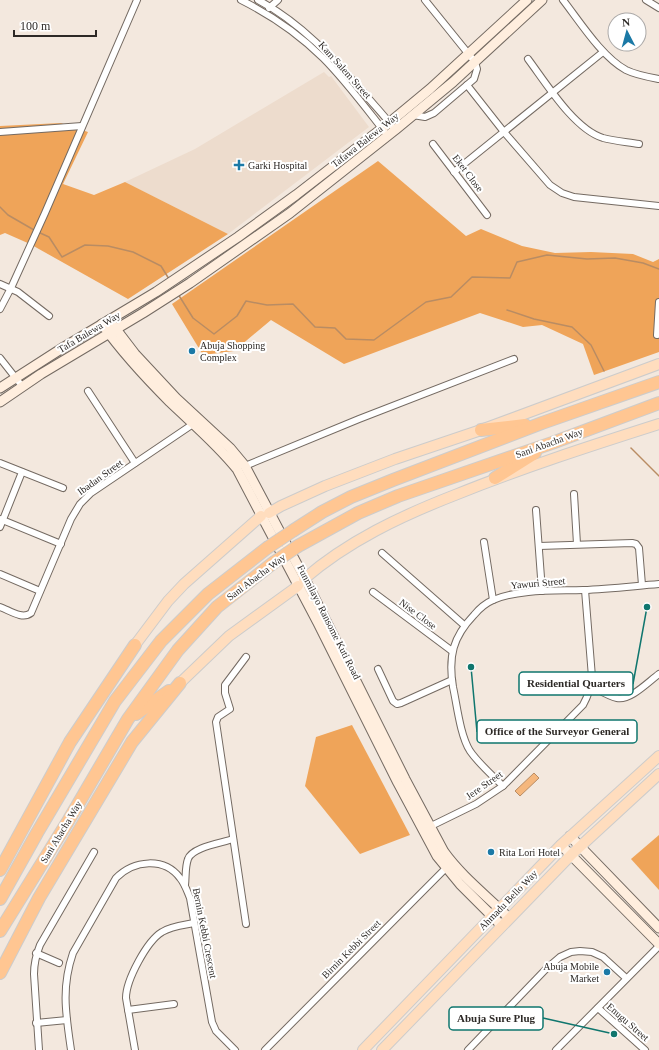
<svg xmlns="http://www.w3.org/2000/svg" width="659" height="1050" font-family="'Times New Roman',serif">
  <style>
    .built { fill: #eddccd }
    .green { fill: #efa459 }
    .water { fill: #f5b77d; stroke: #b98c63 }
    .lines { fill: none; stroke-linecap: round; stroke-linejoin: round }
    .stream { stroke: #b98c63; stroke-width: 1.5 }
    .street-casing { stroke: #746a62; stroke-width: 8 }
    .secondary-casing { stroke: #746a62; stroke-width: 11 }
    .primary-casing { stroke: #cdcccb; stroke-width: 12 }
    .highway-casing { stroke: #cdcccb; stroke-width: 14 }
    .street { stroke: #fff; stroke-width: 6 }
    .secondary { stroke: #ffeede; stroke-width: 9 }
    .primary { stroke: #ffddbe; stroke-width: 10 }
    .highway { stroke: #ffc692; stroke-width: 12 }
    .highway-bridge-casing { stroke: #cdcccb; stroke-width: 14; stroke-linecap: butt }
    .highway-bridge { stroke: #ffc692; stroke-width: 12 }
    .poi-dot { fill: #1b79a6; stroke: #fff; stroke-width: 1.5 }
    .labels { text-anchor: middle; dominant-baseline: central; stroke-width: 4; stroke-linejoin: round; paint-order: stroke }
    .street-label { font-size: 10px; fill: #2d2926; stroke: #fff }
    .poi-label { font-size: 10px; fill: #2d2926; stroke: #fff; text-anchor: start }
    .leader { fill: none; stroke: #0f766e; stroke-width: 1.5 }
    .callout-dot { fill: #0f766e; stroke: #fff; stroke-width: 1.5 }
    .callout { fill: #fff; stroke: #0f766e; stroke-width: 1.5 }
    .callout-label { font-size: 11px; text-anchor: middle; font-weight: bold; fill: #2d2926 }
  </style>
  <rect width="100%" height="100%" fill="#f3e8de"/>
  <polygon class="built" points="324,72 329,77 331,76 369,127 228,234 125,182 195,149"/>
  <g class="green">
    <polygon points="61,123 88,132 63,184 94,195 125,182 228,234 128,299 30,244 5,233 0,235 0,126"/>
    <polygon points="378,161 466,236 481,229 522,246 555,253 591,252 633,254 653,262 659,259 659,352 594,375 583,344 542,325 523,327 480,313 344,364 271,320 234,351 203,355 172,304"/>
    <polygon points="352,725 410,835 360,854 305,786 316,737"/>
    <polygon points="659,835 659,890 631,859"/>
  </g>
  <polygon class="water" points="534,773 539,778 520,796 515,791"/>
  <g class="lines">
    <g class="stream">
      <polyline points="0,207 8,215 34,230"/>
      <polyline points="38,232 49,237 62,257 85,245 108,246 133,252 161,266 169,279"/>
      <polyline points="178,294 193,318 214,334 237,316 246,301 267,305 293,304 315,327 335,328 346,339 374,340 426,302 451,297 472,277 510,278 517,262 547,255 587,259 615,258 643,263 659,269"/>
      <polyline points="507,310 534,319 572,327 591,345 604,371"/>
      <polyline points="631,448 659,476"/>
    </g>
    <defs>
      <g id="street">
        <path d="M241 0C271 15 299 34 323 58 345 80 365 107 384 131"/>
        <path d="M258 0C300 22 333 58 364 93 373 104 383 114 392 126"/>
        <path d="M563 0C580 22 602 57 626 70 636 75 648 77 659 79"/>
        <polyline points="646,0 659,8"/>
        <polyline points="269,8 278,0"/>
        <path d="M528 59C546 83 574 129 603 138 614 141 627 142 639 144"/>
        <polyline points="467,85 504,132 550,185 562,193 574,197 659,206"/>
        <polyline points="413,115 425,117 434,113 474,79 477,69 475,62 425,0"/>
        <polyline points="0,132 82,126"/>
        <polyline points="433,144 487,215"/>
        <polyline points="454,172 603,52"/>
        <polyline points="0,284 18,292 49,316"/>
        <polyline points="0,309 11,288 45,213 137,0"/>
        <polyline points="657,335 659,302"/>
        <polyline points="0,358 22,386"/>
        <polyline points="88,391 135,463"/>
        <polyline points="0,463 63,488"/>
        <polyline points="245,466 359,419 514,359"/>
        <polyline points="574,494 577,544"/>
        <polyline points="536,510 542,591"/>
        <polyline points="0,519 61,544"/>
        <polyline points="0,527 22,472"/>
        <polyline points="484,542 493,600"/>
        <polyline points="539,546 632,543 636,544 639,548 642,585"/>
        <polyline points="382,553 464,625"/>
        <polyline points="0,574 40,591"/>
        <polyline points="373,592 452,651"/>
        <path d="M0 607C9 610 22 620 31 613L71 519 80 504 91 493 196 422"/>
        <polyline points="246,657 225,685 225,693 230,709 218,717 216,722 246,924"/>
        <polyline points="378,669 393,701 397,704 401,703 452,680"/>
        <path d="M591 686C599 690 608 696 617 698 630 701 648 682 659 674"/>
        <path d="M503 786C492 775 479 764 470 751 460 735 457 705 453 687 448 656 453 637 474 615 479 609 486 603 493 600 519 589 555 591 583 590 609 589 634 586 659 584"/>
        <path d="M427 828 476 804 503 786 583 705C588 696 591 687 592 677L585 590"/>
        <path d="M185 885C186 877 185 867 188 859 192 847 222 843 233 839"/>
        <polyline points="36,953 59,963"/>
        <polyline points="598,1008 645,1050"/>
        <polyline points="128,1010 174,1004"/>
        <polyline points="36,1023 67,1020"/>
        <path d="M39 1050 34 974C34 963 36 955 40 945L94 852"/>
        <path d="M71 1050C66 1015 61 988 73 953L116 878C134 860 164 857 180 878 185 884 187 891 190 898L212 1022 216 1031 235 1050"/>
        <path d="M135 1050 126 998C126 980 147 941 162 932 171 926 184 925 194 923"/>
        <polyline points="265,1050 449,865"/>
        <polyline points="468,1050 546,969 560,957 571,952 580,951 592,952 603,957 626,978"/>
        <polyline points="556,1050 659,946"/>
      </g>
      <g id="secondary">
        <path d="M109 320 135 354 176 398 230 448 245 466 308 585 405 779 444 852C462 877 487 896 509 918"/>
        <path d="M102 324C122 352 146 378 170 402 193 424 217 444 237 469L318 623 398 783 437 856 460 884 502 926"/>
        <polyline points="0,388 64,347 156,292 238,237 296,195 389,123 430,89 527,0"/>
        <polyline points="0,402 41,374 143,313 190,283 290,213 395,130 453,82 542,0"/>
        <polyline points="570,836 659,928"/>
        <polyline points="561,845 659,944"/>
      </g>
      <g id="primary">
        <polyline points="269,513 281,506 325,486 395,459 481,430 659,364"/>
        <path d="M304 579C348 541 401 516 455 495 522 468 590 446 659 424"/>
        <polyline points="135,645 168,601 184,584 261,516"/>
        <polyline points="180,683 229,636 298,586"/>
        <polyline points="363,1050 561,845 659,756"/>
        <polyline points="382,1050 572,854 659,774"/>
      </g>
      <g id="highway">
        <polyline points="481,430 525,425"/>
        <polyline points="495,478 535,453"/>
        <polyline points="294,530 322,512 351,497 393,480 542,423 659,382"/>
        <polyline points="298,546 358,513 398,496 552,443 659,403"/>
        <polyline points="136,714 169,691"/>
        <polyline points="0,870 70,742 135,645"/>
        <polyline points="0,899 37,833 115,701 161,641 208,594 267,548"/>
        <polyline points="0,931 67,823 128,719 178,650 217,607 273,563"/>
        <polyline points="0,973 39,898 132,742 180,683"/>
      </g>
    </defs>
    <use href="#street" class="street-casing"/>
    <use href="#secondary" class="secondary-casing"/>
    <use href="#primary" class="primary-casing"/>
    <use href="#highway" class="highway-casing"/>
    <use href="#street" class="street"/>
    <use href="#secondary" class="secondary"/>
    <use href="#primary" class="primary"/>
    <use href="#highway" class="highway"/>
    <defs>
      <g id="highway-bridge">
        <polyline points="267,548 294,530"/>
        <polyline points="273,563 298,546"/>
      </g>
    </defs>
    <use href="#highway-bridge" class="highway-bridge-casing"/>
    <use href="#highway-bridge" class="highway-bridge"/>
  </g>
  <g class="poi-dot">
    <path d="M237 159h4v4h4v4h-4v4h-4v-4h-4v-4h4z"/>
    <circle cx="192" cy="351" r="4"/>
    <circle cx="491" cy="852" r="4"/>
    <circle cx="607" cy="972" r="4"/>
  </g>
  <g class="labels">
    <g class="street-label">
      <text transform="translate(345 70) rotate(48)">Kam Salem Street</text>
      <text transform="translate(365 140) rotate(-38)">Tafawa Balewa Way</text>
      <text transform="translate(468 173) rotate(53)">Eket Close</text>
      <text transform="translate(89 332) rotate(-31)">Tafa Balewa Way</text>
      <text transform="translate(549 443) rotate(-20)">Sani Abacha Way</text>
      <text transform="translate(100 477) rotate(-36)">Ibadan Street</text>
      <text transform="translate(256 577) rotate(-37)">Sani Abacha Way</text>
      <text transform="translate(538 583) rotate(-5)">Yawuri Street</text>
      <text transform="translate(418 614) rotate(37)">Nise Close</text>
      <text transform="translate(329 622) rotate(63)">Funmilayo Ransome Kuti Road</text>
      <text transform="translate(484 785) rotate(-35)">Jere Street</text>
      <text transform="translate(61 832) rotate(-59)">Sani Abacha Way</text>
      <text transform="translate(508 900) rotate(-46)">Ahmadu Bello Way</text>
      <text transform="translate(205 933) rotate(79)">Bernin Kebbi Crescent</text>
      <text transform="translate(351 949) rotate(-45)">Birnin Kebbi Street</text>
      <text transform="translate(628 1022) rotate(41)">Enugu Street</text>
    </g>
    <g class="poi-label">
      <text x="248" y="165">Garki Hospital</text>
      <text x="200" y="345">Abuja Shopping<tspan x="200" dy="12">Complex</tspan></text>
      <text x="499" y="852">Rita Lori Hotel</text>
      <text x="599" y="966" text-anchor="end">Abuja Mobile<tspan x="599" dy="12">Market</tspan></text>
    </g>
  </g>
  <path class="leader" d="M647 607L633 684M471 667L477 732M614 1034L543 1018"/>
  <g class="callout-dot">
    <circle cx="647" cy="607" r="4"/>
    <circle cx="471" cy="667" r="4"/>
    <circle cx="614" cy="1034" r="4"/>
  </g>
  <g class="callout">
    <rect x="519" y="672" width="114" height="23" rx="4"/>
    <rect x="477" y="720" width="160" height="23" rx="4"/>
    <rect x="449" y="1007" width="94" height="23" rx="4"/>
  </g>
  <g class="callout-label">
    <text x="576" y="687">Residential Quarters</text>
    <text x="557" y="735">Office of the Surveyor General</text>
    <text x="496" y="1022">Abuja Sure Plug</text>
  </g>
  <g transform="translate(627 32) rotate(354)"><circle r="19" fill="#ffffff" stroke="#aba9a8"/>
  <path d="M0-3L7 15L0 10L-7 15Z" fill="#1b79a6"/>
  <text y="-6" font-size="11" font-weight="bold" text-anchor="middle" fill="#2d2926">N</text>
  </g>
  <path d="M14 30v6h82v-6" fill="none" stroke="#2d2926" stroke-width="2"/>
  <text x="20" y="30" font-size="12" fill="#2d2926" stroke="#ffffff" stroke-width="3" paint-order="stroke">100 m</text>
</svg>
